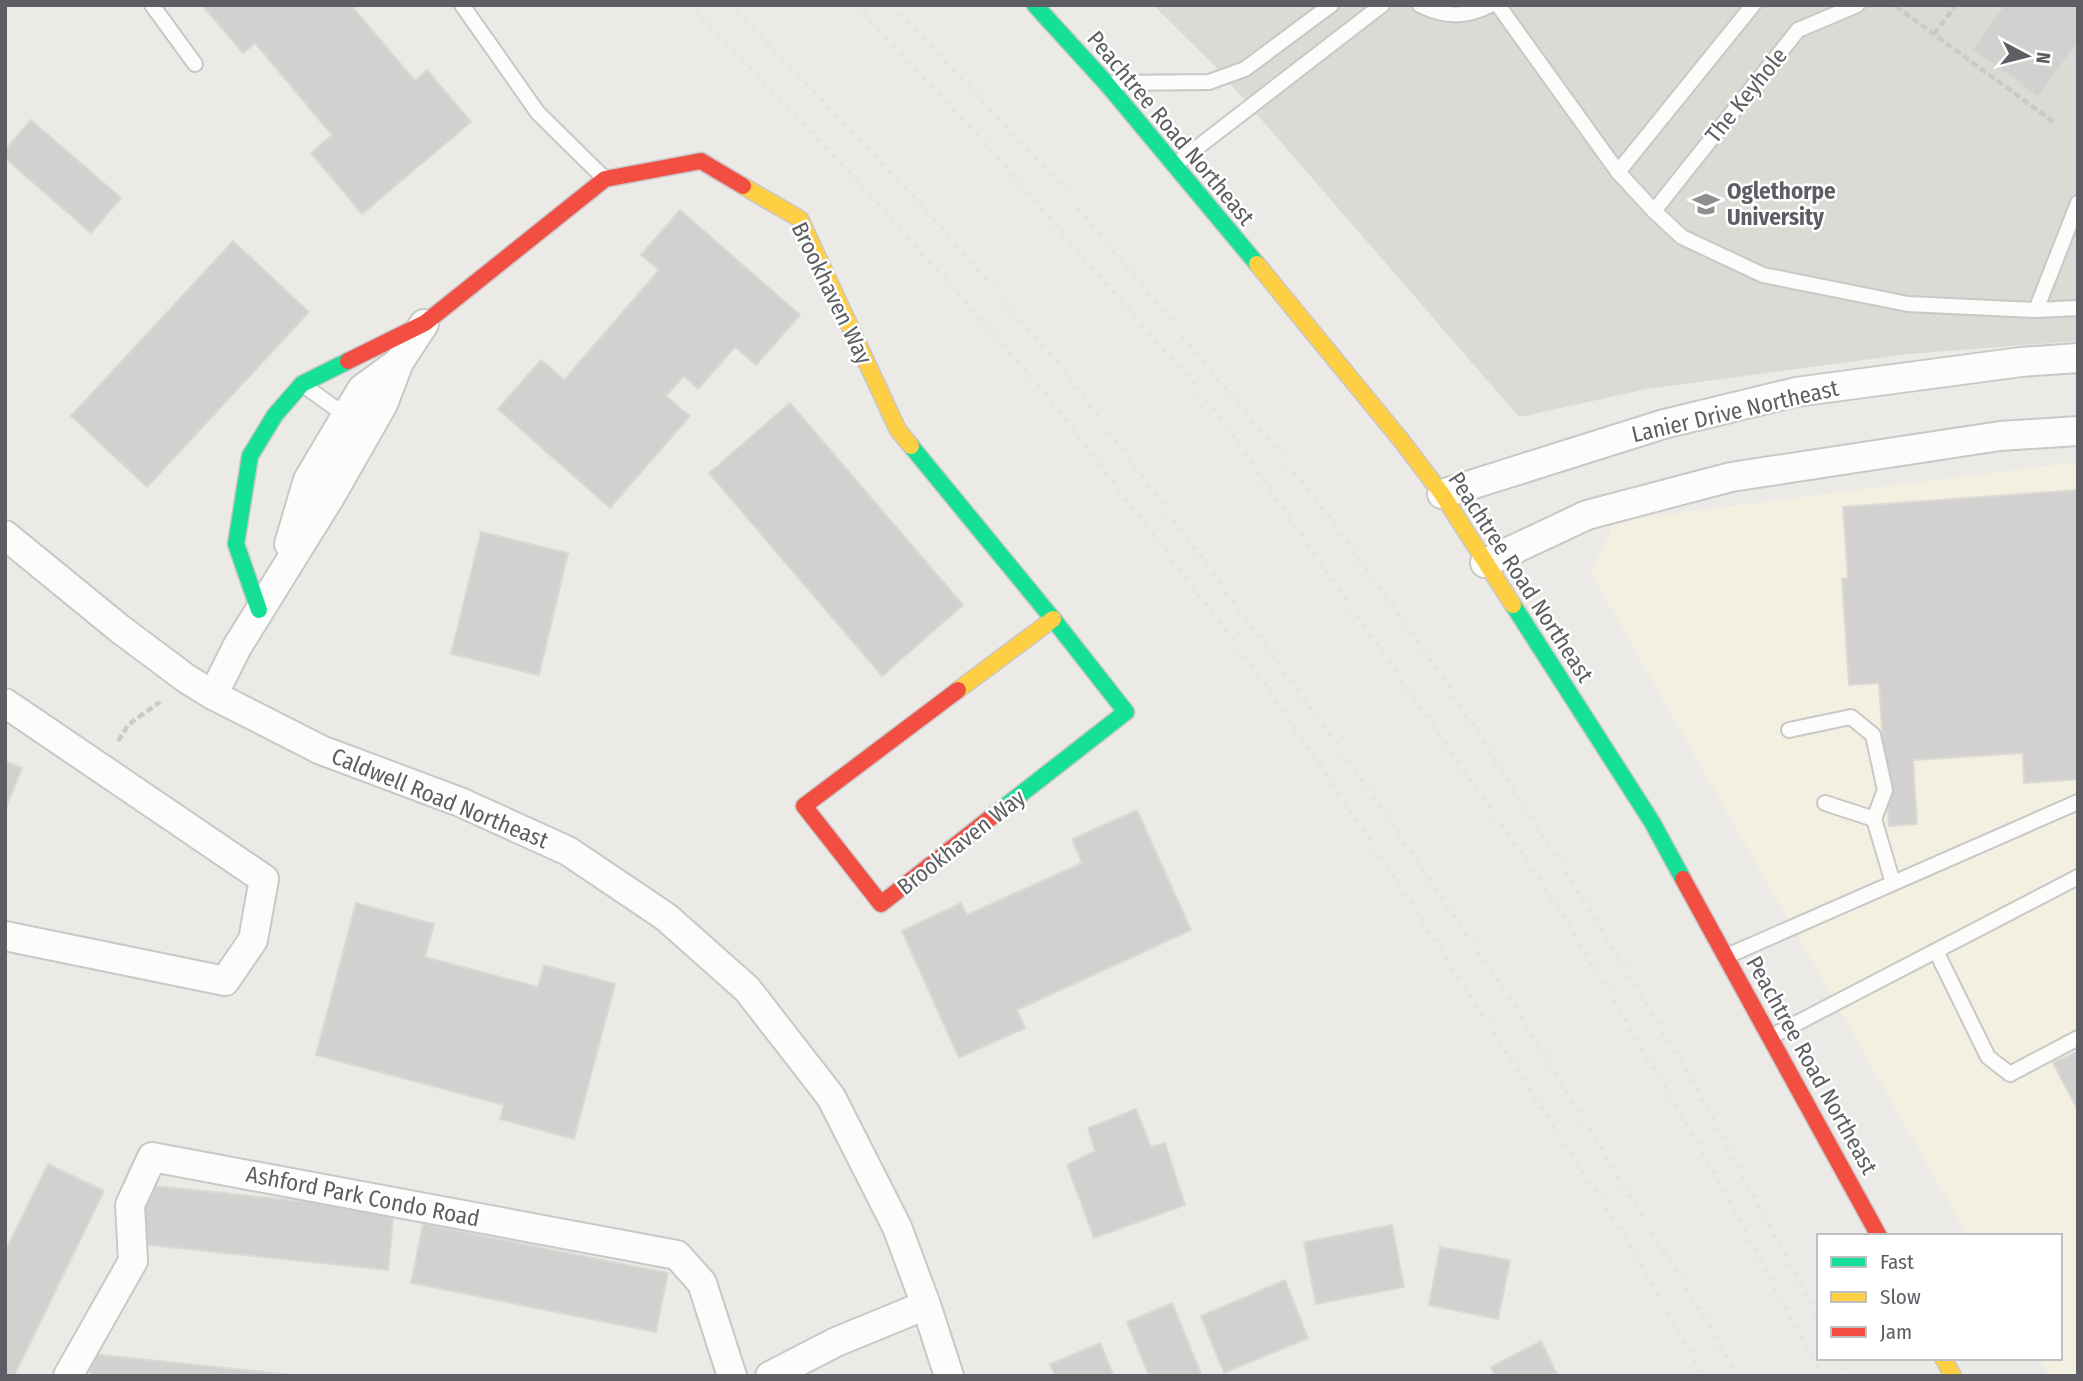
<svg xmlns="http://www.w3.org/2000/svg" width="2083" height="1381" font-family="'Fira Sans Condensed',sans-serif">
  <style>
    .commercial { fill: #f3f0e1 }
    .education { fill: #dbdad5 }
    .building { fill: #d2d1cf; stroke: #dad9d5; stroke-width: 2 }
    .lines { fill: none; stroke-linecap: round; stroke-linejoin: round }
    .lane-casing { stroke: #c8c8c8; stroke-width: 18 }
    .street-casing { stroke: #c8c8c8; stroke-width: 32 }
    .fast-casing { stroke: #c8c7c8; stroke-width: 19 }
    .slow-casing { stroke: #c8c7c8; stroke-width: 19 }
    .jam-casing { stroke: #c8c7c8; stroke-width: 19 }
    .path { stroke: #c9cbca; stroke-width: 4.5; stroke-dasharray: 7 3.5; stroke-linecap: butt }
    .lane { stroke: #fcfcfb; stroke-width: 14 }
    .street { stroke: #fcfcfb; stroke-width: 28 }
    .fast { stroke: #16e098; stroke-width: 16 }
    .slow { stroke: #ffcf43; stroke-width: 16 }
    .jam { stroke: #f24e42; stroke-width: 16 }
    .rail { stroke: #e2e2e2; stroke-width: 5; stroke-dasharray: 2 9; stroke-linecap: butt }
    .labels { text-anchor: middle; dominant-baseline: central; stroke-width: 5; stroke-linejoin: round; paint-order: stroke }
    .street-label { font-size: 23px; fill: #5c5e63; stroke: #fff }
    .poi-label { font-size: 23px; font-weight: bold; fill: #5c5e63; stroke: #fff; text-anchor: start }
  </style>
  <rect width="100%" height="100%" fill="#ebeae6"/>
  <polygon class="commercial" points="2078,462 2078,1376 2049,1376 2039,1358 2060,1358 2060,1236 1968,1236 1591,573 1615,521"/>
  <polygon class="education" points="1153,5 2078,5 2078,341 1908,354 1647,389 1519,417 1215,66"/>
  <g class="building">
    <polygon points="202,5 351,5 415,81 427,70 471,122 362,214 311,153 332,135 255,43 243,53"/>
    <polygon points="2004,5 2078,5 2078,42 2038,97 1972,49"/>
    <polygon points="31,120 121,198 91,233 5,158 5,150"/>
    <polygon points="680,210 800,315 756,365 735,347 698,389 684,376 666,396 690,416 610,508 498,409 541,360 564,380 659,270 641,255"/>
    <polygon points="233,241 309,312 147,487 71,416"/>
    <polygon points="790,403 963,605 882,676 709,473"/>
    <polygon points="2078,490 2078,779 2024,783 2023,753 1913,760 1917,824 1889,826 1879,683 1849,685 1842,579 1848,578 1843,507"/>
    <polygon points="481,532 568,553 539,675 451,654"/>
    <polygon points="5,761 22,768 5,810"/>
    <polygon points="1137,810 1191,930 1017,1010 1025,1028 959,1058 902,931 961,903 967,915 1082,863 1072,839"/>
    <polygon points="356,903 434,924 425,957 538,987 544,965 615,984 574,1139 500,1119 504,1105 316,1055"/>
    <polygon points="2078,1051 2078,1110 2053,1063"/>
    <polygon points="1136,1109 1151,1147 1165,1143 1185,1205 1094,1238 1067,1165 1095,1151 1088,1128"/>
    <polygon points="48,1164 104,1191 14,1376 5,1376 5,1252"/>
    <polygon points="146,1185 394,1211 388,1270 140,1244"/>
    <polygon points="423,1224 668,1273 656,1332 411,1283"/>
    <polygon points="1392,1225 1404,1287 1316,1304 1304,1242"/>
    <polygon points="1440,1247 1510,1260 1498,1319 1429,1305"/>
    <polygon points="1285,1280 1308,1338 1224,1373 1201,1316"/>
    <polygon points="1172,1303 1202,1376 1149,1376 1127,1322"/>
    <polygon points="1541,1341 1558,1376 1495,1376 1491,1367"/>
    <polygon points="1100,1343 1114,1376 1055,1376 1050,1364"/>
    <polygon points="92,1354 301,1376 90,1376"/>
  </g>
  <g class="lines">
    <defs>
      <g id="lane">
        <polyline points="152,5 195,64"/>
        <polyline points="462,5 538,113 604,178"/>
        <path d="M1420 5C1444 17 1465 18 1490 5"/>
        <polyline points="1498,5 1618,172 1654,211 1682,237 1763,275 1908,304 2036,310 2078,308"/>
        <polyline points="1114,83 1209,82 1245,69 1331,5"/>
        <polyline points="1176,164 1382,5"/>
        <polyline points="1618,172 1753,5"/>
        <polyline points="1654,211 1798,30 1857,5"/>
        <polyline points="2036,310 2078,203"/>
        <polyline points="306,387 349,418"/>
        <polyline points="1789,730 1851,717 1873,735 1885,790 1874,819 1893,883"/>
        <polyline points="1825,803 1874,819"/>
        <polyline points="1936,951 1988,1057 2010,1074 2078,1038"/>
        <polyline points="1727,956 2078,802"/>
        <polyline points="1772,1036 2078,877"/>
      </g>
      <g id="street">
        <polyline points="1442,494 1664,424 1796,392 2021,362 2078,358"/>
        <polyline points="5,535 120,629 187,679 213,695 321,750 460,802 568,851 666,917 747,989 831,1097 897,1227 926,1305 949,1376"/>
        <polyline points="289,544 308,480 362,389 399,362"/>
        <polyline points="1485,563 1587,515 1731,477 2000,436 2078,431"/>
        <polyline points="213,695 237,647 330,497 383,404 399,362 424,324"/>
        <polyline points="5,703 264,879 253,940 225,981 5,936"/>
        <polyline points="68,1376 133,1261 130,1205 152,1157 677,1255 702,1283 732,1376"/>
        <polyline points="770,1376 836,1342 926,1305"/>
      </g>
      <g id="fast">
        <polyline points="1035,5 1106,83 1257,264"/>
        <polyline points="911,446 1053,619 1126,712 994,815"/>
        <polyline points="1513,605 1652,822 1683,879"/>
        <polyline points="259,610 236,544 250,456 275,415 302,384 348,361"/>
      </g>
      <g id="slow">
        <polyline points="743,186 800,219 898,430 911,446"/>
        <polyline points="1257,264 1401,440 1442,494 1513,605"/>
        <polyline points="958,690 1053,619"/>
        <polyline points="1943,1358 1953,1376"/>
      </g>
      <g id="jam">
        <polyline points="348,361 425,323 605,179 701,161 743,186"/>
        <polyline points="958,690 804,806 881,904 994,815"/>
        <polyline points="1683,879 1879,1236"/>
      </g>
    </defs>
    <use href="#lane" class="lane-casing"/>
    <use href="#street" class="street-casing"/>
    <use href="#fast" class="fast-casing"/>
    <use href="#slow" class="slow-casing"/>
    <use href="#jam" class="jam-casing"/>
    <g class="path">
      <polyline points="1899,5 1898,8 2055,123"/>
      <polyline points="1934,34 1956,5"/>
      <polyline points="118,741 129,724 160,702"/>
    </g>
    <use href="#lane" class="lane"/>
    <use href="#street" class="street"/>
    <use href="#fast" class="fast"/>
    <use href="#slow" class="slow"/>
    <use href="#jam" class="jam"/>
    <g class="rail">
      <polyline points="688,5 848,171 1040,386 1247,658 1376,849 1631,1247 1704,1376"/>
      <polyline points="729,5 909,191 1064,370 1348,759 1512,1002 1706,1321 1737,1376"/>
      <polyline points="856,5 989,148 1213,407 1557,905 1701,1148 1822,1376"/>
      <polyline points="893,5 1058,183 1316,499 1440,673 1579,893 1690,1077 1819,1319"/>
      <polyline points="1840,1358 1849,1376"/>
    </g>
  </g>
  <defs>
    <symbol id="university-bare" viewBox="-9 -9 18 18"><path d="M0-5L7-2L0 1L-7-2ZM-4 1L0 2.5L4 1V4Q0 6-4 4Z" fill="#8e8f91" stroke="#fff" stroke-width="2.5" paint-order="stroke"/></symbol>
  </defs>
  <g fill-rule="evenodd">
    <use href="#university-bare" x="1687" y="185" width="38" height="38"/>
  </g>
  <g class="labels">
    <g class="street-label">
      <text transform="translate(1746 95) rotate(-51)">The Keyhole</text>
      <text transform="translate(1171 128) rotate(50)">Peachtree Road Northeast</text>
      <text transform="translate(832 293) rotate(64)">Brookhaven Way</text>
      <text transform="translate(1735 411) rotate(-13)">Lanier Drive Northeast</text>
      <text transform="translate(1521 577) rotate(57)">Peachtree Road Northeast</text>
      <text transform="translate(440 798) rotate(22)">Caldwell Road Northeast</text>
      <text transform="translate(961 842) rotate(-38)">Brookhaven Way</text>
      <text transform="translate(1812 1065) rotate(61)">Peachtree Road Northeast</text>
      <text transform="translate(363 1196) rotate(11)">Ashford Park Condo Road</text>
    </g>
    <g class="poi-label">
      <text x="1727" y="191">Oglethorpe<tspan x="1727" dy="26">University</tspan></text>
    </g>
  </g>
  <rect width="2083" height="1381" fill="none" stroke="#5c5e63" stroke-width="14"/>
  <rect x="1817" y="1234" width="245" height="126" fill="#ffffff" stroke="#bebfc1" stroke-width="2"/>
  <rect x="1831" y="1257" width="35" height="10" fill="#16e098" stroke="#bebfc1" stroke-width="2"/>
  <text x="1880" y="1269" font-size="21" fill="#5c5e63">Fast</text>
  <rect x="1831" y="1292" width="35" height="10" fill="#ffcf43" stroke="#bebfc1" stroke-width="2"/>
  <text x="1880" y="1304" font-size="21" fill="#5c5e63">Slow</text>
  <rect x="1831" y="1327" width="35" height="10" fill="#f24e42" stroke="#bebfc1" stroke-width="2"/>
  <text x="1880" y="1339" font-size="21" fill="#5c5e63">Jam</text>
  <g transform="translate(2027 56) rotate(97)" stroke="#ffffff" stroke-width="5" paint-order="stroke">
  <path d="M0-5L12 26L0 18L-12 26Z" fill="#5c5e63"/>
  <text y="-10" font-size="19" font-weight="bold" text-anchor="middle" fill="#5c5e63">N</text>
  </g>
</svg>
